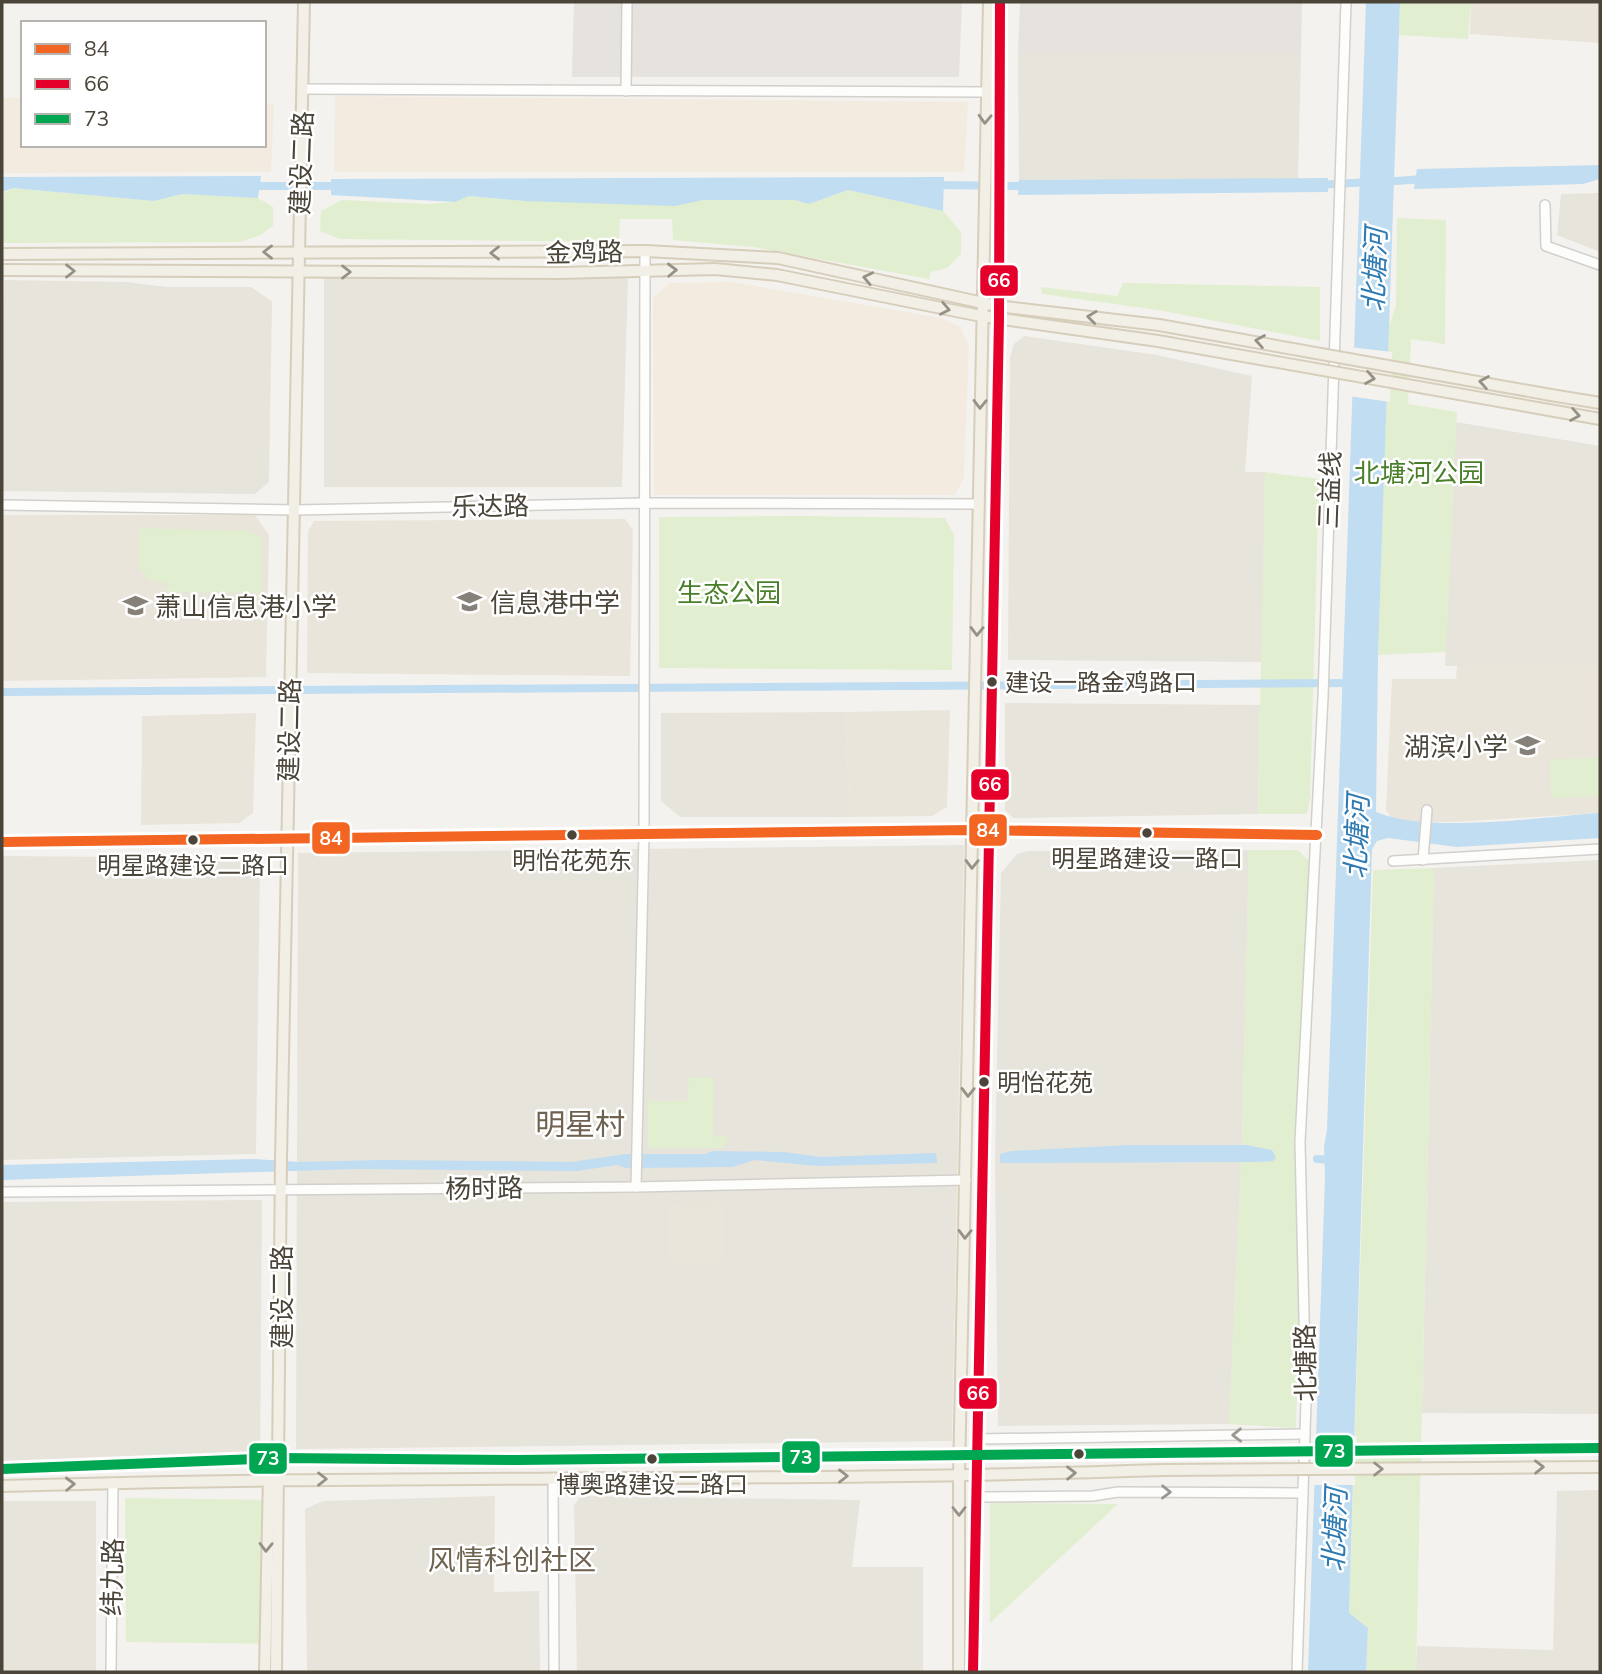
<svg xmlns="http://www.w3.org/2000/svg" width="1602" height="1674" font-family="Mulish,'Noto Sans SC',sans-serif">
  <style>
    .residential { fill: #e7e4dc }
    .commercial { fill: #f3ebdf }
    .industrial { fill: #e6e2de }
    .education { fill: #eae5da }
    .green { fill: #e1eecf }
    .water { fill: #c0ddf1 }
    .pier { fill: #f4f2ee }
    .lines { fill: none; stroke-linecap: round; stroke-linejoin: round }
    .canal { stroke: #c0ddf1; stroke-width: 8 }
    .minor-casing { stroke: #d2d0cb; stroke-width: 12 }
    .major-casing { stroke: #d6cebb; stroke-width: 14 }
    .minor { stroke: #fdfdfc; stroke-width: 9 }
    .major { stroke: #f2efe6; stroke-width: 10 }
    .major-bridge-casing { stroke: #d6cebb; stroke-width: 14; stroke-linecap: butt }
    .major-bridge { stroke: #f2efe6; stroke-width: 10 }
    .bus-1-casing { stroke: #fff; stroke-width: 16 }
    .bus-2-casing { stroke: #fff; stroke-width: 16 }
    .bus-3-casing { stroke: #fff; stroke-width: 16 }
    .bus-1 { stroke: #f26522; stroke-width: 10 }
    .bus-2 { stroke: #e4002b; stroke-width: 10 }
    .bus-3 { stroke: #00a651; stroke-width: 10 }
    .oneway { stroke: #969187 }
    .oneway2 { stroke: #9b9791 }
    .bus-dot { fill: #4b4439; stroke: #fff; stroke-width: 2.5 }
    .labels { text-anchor: middle; dominant-baseline: central; stroke-width: 5; stroke-linejoin: round; paint-order: stroke }
    .bus-label { font-size: 24px; fill: #4b4439; stroke: #fff }
    .street-label { font-size: 26px; fill: #4b4439; stroke: #fff }
    .park-label { font-size: 26px; fill: #4a7f2a; stroke: #fff }
    .poi-label { font-size: 26px; fill: #4b4439; stroke: #fff; text-anchor: start }
    .water-label { font-size: 28px; font-style: italic; fill: #2e7ab2; stroke: #fff }
    .neighbourhood-label { font-size: 28px; fill: #6e6250; stroke: #fff }
    .quarter-label { font-size: 30px; fill: #6e6250; stroke: #fff }
    .line-badge { stroke: #fff; stroke-width: 2.5 }
    .badge-label { font-size: 19px; text-anchor: middle; font-weight: bold; fill: #fff }
  </style>
  <rect width="100%" height="100%" fill="#f4f2ee"/>
  <g class="residential">
    <polygon points="1018,54 1301,54 1298,179 1019,180"/>
    <polygon points="1600,193 1600,252 1557,235 1561,194"/>
    <polygon points="324,273 628,277 622,487 324,487"/>
    <polygon points="4,280 126,282 167,287 251,287 272,301 269,482 255,494 2,491"/>
    <polygon points="1024,336 1157,355 1252,376 1245,472 1265,472 1262,662 1008,660 1010,357 1014,344"/>
    <polygon points="1456,422 1600,446 1600,665 1445,666"/>
    <polygon points="1005,703 1260,705 1258,814 1013,818 1005,810"/>
    <polygon points="845,712 850,817 680,817 661,801 661,713"/>
    <polygon points="964,845 952,1441 296,1449 298,853"/>
    <polygon points="1249,850 1242,1149 1229,1424 998,1426 995,1159 1001,873 1017,854 1028,851"/>
    <polygon points="2,856 250,858 260,866 256,1154 2,1160"/>
    <polygon points="1600,860 1600,1414 1422,1413 1434,868"/>
    <polygon points="262,1200 260,1460 2,1461 2,1202"/>
    <polygon points="1600,1490 1600,1672 1416,1672 1417,1646 1553,1650 1557,1491"/>
    <polygon points="495,1496 494,1592 539,1591 540,1672 307,1672 305,1509 323,1501"/>
    <polygon points="580,1496 860,1500 852,1567 923,1567 923,1672 577,1672 574,1506"/>
    <rect x="2" y="1501" width="94" height="171"/>
  </g>
  <g class="commercial">
    <polygon points="335,96 968,102 964,172 334,172"/>
    <polygon points="2,98 23,98 23,145 264,145 264,104 274,104 271,172 2,173"/>
    <polygon points="732,282 941,318 960,327 969,345 964,478 955,495 654,495 653,298 669,283"/>
  </g>
  <g class="industrial">
    <polygon points="574,2 962,2 959,77 572,77"/>
    <polygon points="1020,2 1302,2 1301,54 1018,54"/>
  </g>
  <g class="education">
    <polygon points="1471,2 1600,2 1600,43 1470,34"/>
    <polygon points="2,515 255,515 269,535 266,677 2,681"/>
    <polygon points="625,519 633,530 630,676 307,673 308,531 314,521"/>
    <polygon points="1600,665 1600,813 1454,822 1403,822 1391,818 1386,810 1392,679 1456,679 1457,666"/>
    <polygon points="950,710 947,807 932,816 850,817 845,712"/>
    <polygon points="256,713 253,813 239,823 141,825 142,716"/>
    <polygon points="723,1202 723,1262 667,1262 667,1204"/>
  </g>
  <g class="green">
    <polygon points="1400,2 1471,2 1468,39 1399,35"/>
    <polygon points="13,188 154,201 182,194 258,198 273,207 273,226 259,236 239,242 2,243 2,194"/>
    <polygon points="848,190 943,211 961,232 961,254 947,268 931,272 929,279 753,247 673,240 672,219 620,219 619,242 340,239 320,231 321,211 342,200 428,204 455,202 469,196 524,201 795,200 809,204"/>
    <polygon points="1397,218 1446,220 1445,344 1411,339 1408,404 1457,412 1446,652 1378,655 1389,326 1396,306"/>
    <polygon points="1123,283 1320,287 1320,341 1158,310 1042,294 1041,287 1117,296"/>
    <polygon points="1265,472 1319,479 1310,800 1307,814 1258,814"/>
    <polygon points="801,516 945,518 954,535 952,670 659,668 659,517"/>
    <polygon points="139,528 249,531 261,537 261,593 167,592 167,583 150,581 139,568"/>
    <polygon points="1600,758 1600,796 1551,798 1550,759"/>
    <polygon points="1249,850 1298,850 1309,861 1296,1428 1229,1424 1242,1149"/>
    <polygon points="1434,868 1416,1672 1366,1672 1368,1628 1349,1614 1373,870"/>
    <polygon points="714,1077 713,1136 729,1137 723,1148 648,1148 648,1101 687,1101 689,1078"/>
    <polygon points="125,1498 271,1500 268,1644 126,1642"/>
    <polygon points="990,1503 1118,1504 990,1623"/>
  </g>
  <g class="water">
    <path d="M1366 2H1400L1378 655 1376 812C1429 834 1540 817 1600 813V838L1457 847 1388 838 1377 841 1372 849 1349 1613 1368 1628 1366 1672H1308L1325 1178 1324 1146 1327 1130Z"/>
    <polygon points="1600,165 1600,179 1583,184 1414,189 1417,169"/>
    <polygon points="261,176 258,198 182,194 154,201 13,188 2,192 2,177"/>
    <polygon points="944,177 943,211 848,190 809,204 795,200 703,200 675,206 524,201 469,196 455,202 331,195 331,179"/>
    <polygon points="1328,178 1328,192 1018,195 1019,180"/>
    <polygon points="1129,1145 1247,1145 1272,1150 1276,1158 1273,1161 1255,1162 1000,1163 1000,1154 1011,1151"/>
    <polygon points="712,1151 784,1152 821,1157 936,1153 937,1163 818,1166 755,1160 732,1167 626,1168 617,1165 577,1171 354,1169 2,1180 2,1165 253,1159 300,1162 381,1160 571,1162 626,1154 705,1154"/>
  </g>
  <g class="pier">
    <polygon points="1350,347 1392,352 1390,402 1348,396"/>
    <polygon points="1357,1436 1355,1485 1310,1485 1312,1437"/>
  </g>
  <g class="lines">
    <g class="canal">
      <polyline points="1383,182 1423,179"/>
      <polyline points="935,185 1028,186"/>
      <polyline points="1317,185 1370,182"/>
      <polyline points="249,186 342,186"/>
      <polyline points="2,692 1352,683"/>
      <polyline points="1317,1159 1332,1160"/>
    </g>
    <defs>
      <g id="minor">
        <polyline points="303,89 986,92"/>
        <polyline points="626,91 627,2"/>
        <polyline points="1545,205 1546,246 1600,265"/>
        <polyline points="2,505 295,510 644,503 979,504"/>
        <polyline points="1423,860 1427,810"/>
        <polyline points="1393,861 1600,849"/>
        <polyline points="636,1187 644,834 645,251"/>
        <polyline points="2,1192 636,1187 966,1180"/>
        <polyline points="977,1439 1305,1434"/>
        <polyline points="553,1478 554,1672"/>
        <polyline points="976,1497 1093,1496 1118,1492 1303,1493"/>
        <polyline points="111,1672 113,1483"/>
        <polyline points="1297,1672 1306,1402 1300,1142 1323,697 1346,2"/>
      </g>
      <g id="major">
        <polyline points="2,254 645,251 778,258 997,306 1159,325"/>
        <polyline points="2,270 560,273 715,269 777,275 981,316 1158,341"/>
        <polyline points="1551,395 1600,403"/>
        <polyline points="1549,410 1600,419"/>
        <polyline points="2,842 973,830 1317,835"/>
        <polyline points="1477,1450 1600,1448"/>
        <polyline points="1478,1468 1600,1467"/>
        <polyline points="2,1469 280,1458 517,1460 1163,1452"/>
        <path d="M2 1486C389 1474 776 1483 1163 1470"/>
        <polyline points="265,1672 269,1475"/>
        <polyline points="276,1672 281,1159 304,2"/>
        <polyline points="959,1672 959,1475 989,2"/>
        <polyline points="973,1672 999,319 1000,2"/>
      </g>
    </defs>
    <use href="#minor" class="minor-casing"/>
    <use href="#major" class="major-casing"/>
    <use href="#minor" class="minor"/>
    <use href="#major" class="major"/>
    <defs>
      <g id="major-bridge">
        <polyline points="1159,325 1551,395"/>
        <polyline points="1158,341 1549,410"/>
        <polyline points="1163,1452 1477,1450"/>
        <polyline points="1163,1470 1478,1468"/>
      </g>
    </defs>
    <use href="#major-bridge" class="major-bridge-casing"/>
    <use href="#major-bridge" class="major-bridge"/>
    <defs>
      <polyline id="bus-1" points="2,842 973,830 1317,835"/>
      <polyline id="bus-2" points="973,1672 999,319 1000,2"/>
      <polyline id="bus-3" points="2,1469 280,1458 517,1460 1600,1448"/>
    </defs>
    <use href="#bus-1" class="bus-1-casing"/>
    <use href="#bus-2" class="bus-2-casing"/>
    <use href="#bus-3" class="bus-3-casing"/>
    <use href="#bus-1" class="bus-1"/>
    <use href="#bus-2" class="bus-2"/>
    <use href="#bus-3" class="bus-3"/>
  </g>
  <defs><path id="oneway-chevron" d="M-2-3.5L2.5 0L-2 3.5" fill="none" stroke-width="1.6" stroke-linecap="round" stroke-linejoin="round" transform="scale(1.75)"/></defs>
  <g class="oneway">
    <use href="#oneway-chevron" transform="translate(985 119) rotate(92)"/>
    <use href="#oneway-chevron" transform="translate(268 252) rotate(180)"/>
    <use href="#oneway-chevron" transform="translate(495 253) rotate(-180)"/>
    <use href="#oneway-chevron" transform="translate(672 270) rotate(-2)"/>
    <use href="#oneway-chevron" transform="translate(70 271)"/>
    <use href="#oneway-chevron" transform="translate(346 272)"/>
    <use href="#oneway-chevron" transform="translate(868 278) rotate(-168)"/>
    <use href="#oneway-chevron" transform="translate(945 309) rotate(11)"/>
    <use href="#oneway-chevron" transform="translate(1092 317) rotate(-173)"/>
    <use href="#oneway-chevron" transform="translate(1260 341) rotate(-170)"/>
    <use href="#oneway-chevron" transform="translate(1370 378) rotate(10)"/>
    <use href="#oneway-chevron" transform="translate(1484 382) rotate(-170)"/>
    <use href="#oneway-chevron" transform="translate(980 404) rotate(91)"/>
    <use href="#oneway-chevron" transform="translate(1575 415) rotate(10)"/>
    <use href="#oneway-chevron" transform="translate(977 631) rotate(91)"/>
    <use href="#oneway-chevron" transform="translate(972 864) rotate(91)"/>
    <use href="#oneway-chevron" transform="translate(968 1092) rotate(91)"/>
    <use href="#oneway-chevron" transform="translate(965 1234) rotate(91)"/>
    <use href="#oneway-chevron" transform="translate(1539 1467) rotate(-1)"/>
    <use href="#oneway-chevron" transform="translate(1378 1469)"/>
    <use href="#oneway-chevron" transform="translate(1071 1473) rotate(-1)"/>
    <use href="#oneway-chevron" transform="translate(843 1476)"/>
    <use href="#oneway-chevron" transform="translate(322 1479)"/>
    <use href="#oneway-chevron" transform="translate(70 1484) rotate(-2)"/>
    <use href="#oneway-chevron" transform="translate(959 1511) rotate(90)"/>
    <use href="#oneway-chevron" transform="translate(266 1547) rotate(91)"/>
  </g>
  <g class="oneway2">
    <use href="#oneway-chevron" transform="translate(1237 1435) rotate(179)"/>
    <use href="#oneway-chevron" transform="translate(1166 1492) rotate(1)"/>
  </g>
  <defs>
    <symbol id="school-bare" viewBox="-9 -9 18 18"><path d="M0-5L7-2L0 1L-7-2ZM-4 1L0 2.5L4 1V4Q0 6-4 4Z" fill="#868178" stroke="#fff" stroke-width="2.5" paint-order="stroke"/></symbol>
  </defs>
  <g fill-rule="evenodd">
    <use href="#school-bare" x="452" y="584" width="35" height="35"/>
    <use href="#school-bare" x="118" y="588" width="35" height="35"/>
    <use href="#school-bare" x="1510" y="728" width="35" height="35"/>
  </g>
  <g class="bus-dot">
    <circle cx="992" cy="682" r="6"/>
    <circle cx="1147" cy="833" r="6"/>
    <circle cx="572" cy="835" r="6"/>
    <circle cx="193" cy="840" r="6"/>
    <circle cx="984" cy="1082" r="6"/>
    <circle cx="1079" cy="1454" r="6"/>
    <circle cx="652" cy="1459" r="6"/>
  </g>
  <g class="labels">
    <g class="bus-label">
      <text x="1005" y="682" text-anchor="start">建设一路金鸡路口</text>
      <text x="1147" y="858">明星路建设一路口</text>
      <text x="572" y="860">明怡花苑东</text>
      <text x="193" y="865">明星路建设二路口</text>
      <text x="997" y="1082" text-anchor="start">明怡花苑</text>
      <text x="652" y="1484">博奥路建设二路口</text>
    </g>
    <g class="street-label">
      <text transform="translate(301 163) rotate(-88)">建设二路</text>
      <text transform="translate(584 252) rotate(-1)">金鸡路</text>
      <text transform="translate(1329 490) rotate(-88)">三益线</text>
      <text transform="translate(490 506) rotate(-1)">乐达路</text>
      <text transform="translate(289 730) rotate(-89)">建设二路</text>
      <text transform="translate(484 1188) rotate(-1)">杨时路</text>
      <text transform="translate(281 1297) rotate(-90)">建设二路</text>
      <text transform="translate(1305 1363) rotate(-91)">北塘路</text>
      <text transform="translate(112 1577) rotate(-89)">纬九路</text>
    </g>
    <g class="park-label">
      <text x="1419" y="472">北塘河公园</text>
      <text x="729" y="592">生态公园</text>
    </g>
    <g class="poi-label">
      <text x="490" y="602">信息港中学</text>
      <text x="155" y="606">萧山信息港小学</text>
      <text x="1508" y="746" text-anchor="end">湖滨小学</text>
    </g>
    <g class="water-label">
      <text transform="translate(1374 270) rotate(-88)">北塘河</text>
      <text transform="translate(1356 837) rotate(-88)">北塘河</text>
      <text transform="translate(1334 1530) rotate(-88)">北塘河</text>
    </g>
    <g class="neighbourhood-label">
      <text x="512" y="1559">风情科创社区</text>
    </g>
    <g class="quarter-label">
      <text x="580" y="1124">明星村</text>
    </g>
  </g>
  <g class="line-badge">
    <rect x="979" y="264" width="40" height="33" rx="7" fill="#e4002b"/>
    <rect x="970" y="768" width="40" height="33" rx="7" fill="#e4002b"/>
    <rect x="968" y="813" width="40" height="34" rx="7" fill="#f26522"/>
    <rect x="311" y="821" width="40" height="34" rx="7" fill="#f26522"/>
    <rect x="958" y="1377" width="40" height="33" rx="7" fill="#e4002b"/>
    <rect x="1314" y="1434" width="40" height="34" rx="7" fill="#00a651"/>
    <rect x="781" y="1440" width="40" height="34" rx="7" fill="#00a651"/>
    <rect x="248" y="1442" width="40" height="33" rx="7" fill="#00a651"/>
  </g>
  <g class="badge-label">
    <text x="999" y="287">66</text>
    <text x="990" y="791">66</text>
    <text x="988" y="837">84</text>
    <text x="331" y="845">84</text>
    <text x="978" y="1400">66</text>
    <text x="1334" y="1458">73</text>
    <text x="801" y="1464">73</text>
    <text x="268" y="1465">73</text>
  </g>
  <rect width="1602" height="1674" fill="none" stroke="#4b4439" stroke-width="7"/>
  <rect x="21" y="21" width="245" height="126" fill="#ffffff" stroke="#b7b4b0" stroke-width="2"/>
  <rect x="35" y="44" width="35" height="10" fill="#f26522" stroke="#b7b4b0" stroke-width="2"/>
  <text x="84" y="56" font-size="21" fill="#4b4439">84</text>
  <rect x="35" y="79" width="35" height="10" fill="#e4002b" stroke="#b7b4b0" stroke-width="2"/>
  <text x="84" y="91" font-size="21" fill="#4b4439">66</text>
  <rect x="35" y="114" width="35" height="10" fill="#00a651" stroke="#b7b4b0" stroke-width="2"/>
  <text x="84" y="126" font-size="21" fill="#4b4439">73</text>
</svg>
